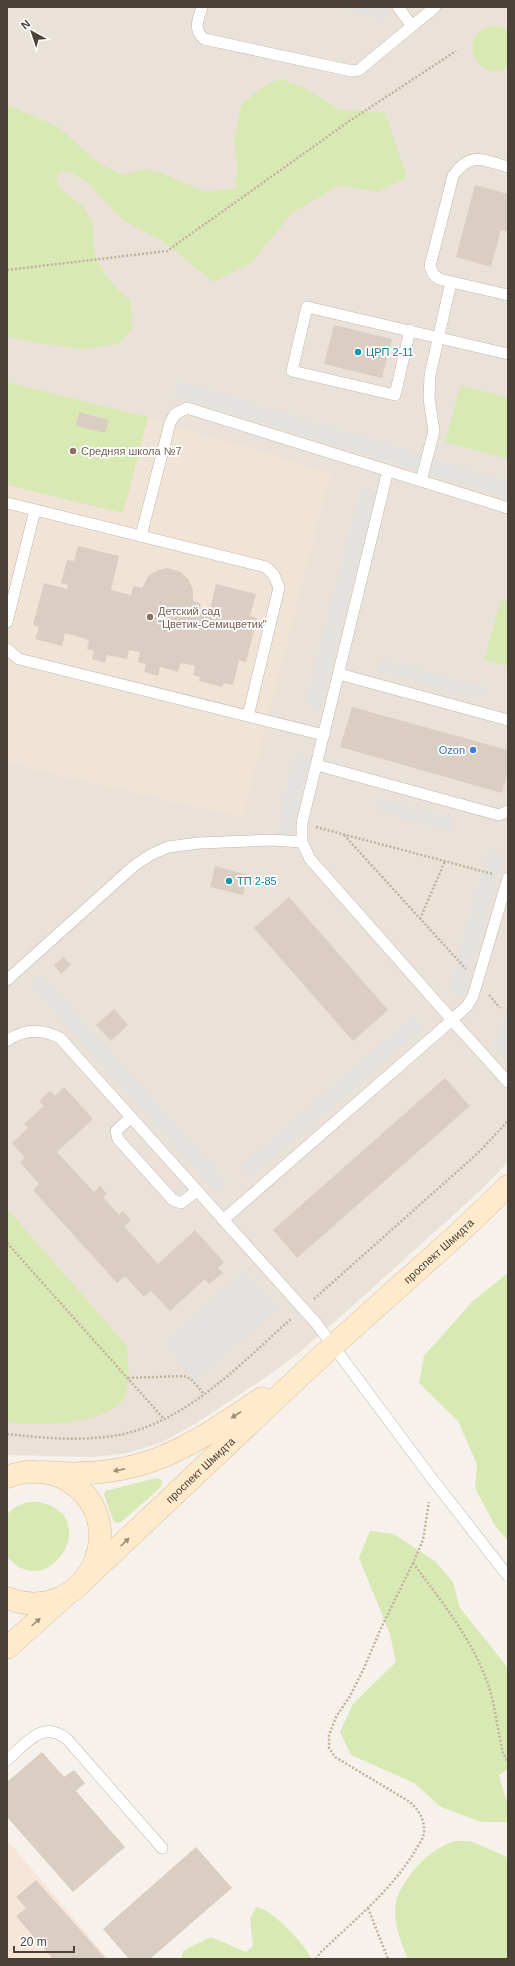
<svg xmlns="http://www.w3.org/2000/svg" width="515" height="1966" font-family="Arial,sans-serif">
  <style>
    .residential { fill: #eae2d9 }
    .commercial { fill: #f7e5d7 }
    .education { fill: #efe4d5 }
    .green { fill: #d9e9b4 }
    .parking { fill: #e4e2df }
    .building { fill: #dacec3 }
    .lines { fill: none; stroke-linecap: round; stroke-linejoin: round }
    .lane-casing { stroke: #c1b7ad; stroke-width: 12 }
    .secondary-casing { stroke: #d5bd9b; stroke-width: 23 }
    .path { stroke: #c3b19f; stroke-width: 2.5; stroke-dasharray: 2 2; stroke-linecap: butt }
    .lane { stroke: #fff; stroke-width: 11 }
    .secondary { stroke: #ffebcc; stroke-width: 22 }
    .oneway { fill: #9b8e7b }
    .culture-dot { fill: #0f9aa8; stroke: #fff; stroke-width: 1.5 }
    .education-dot { fill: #8d6e63; stroke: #fff; stroke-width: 1.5 }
    .shop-dot { fill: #3f7fe0; stroke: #fff; stroke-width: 1.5 }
    .labels { text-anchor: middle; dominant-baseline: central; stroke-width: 3.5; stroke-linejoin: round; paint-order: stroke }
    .culture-label { font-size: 11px; fill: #0d838f; stroke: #fff; text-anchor: start }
    .education-label { font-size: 11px; fill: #785e54; stroke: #fff; text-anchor: start }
    .shop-label { font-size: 11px; fill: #366cbe; stroke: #fff; text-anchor: end }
    .street-label { font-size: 11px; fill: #4a4139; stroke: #fff }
  </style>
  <rect width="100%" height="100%" fill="#f6f1eb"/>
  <polygon class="residential" points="7,7 508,7 508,1162 481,1190 347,1311 300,1352 272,1373 195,1424 160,1443 127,1453 94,1457 7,1455"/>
  <polygon class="commercial" points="7,1840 108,1959 7,1959"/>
  <polygon class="education" points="7,382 148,417 330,473 243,818 7,763"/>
  <g class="green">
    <path d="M491 26 500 27 508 30V67C477 85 455 36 491 26Z"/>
    <polygon points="282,79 303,87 340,110 385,112 407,177 378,192 340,185 293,212 251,263 213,282 164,242 123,220 88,183 71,172 64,171 56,176 60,188 83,207 93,223 94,252 101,268 113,285 130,301 132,314 131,330 118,344 86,349 36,343 7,336 7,105 57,126 99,163 123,175 145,169 161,173 206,192 236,188 237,165 234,138 242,104 267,84"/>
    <polygon points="7,382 148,417 123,513 7,485"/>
    <polygon points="461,385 508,398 508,459 445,442"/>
    <polygon points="501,599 508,601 508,666 484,660"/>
    <path d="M7 1209 127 1346C128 1362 131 1380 125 1396 113 1425 33 1427 7 1422Z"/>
    <polygon points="508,1273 508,1541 494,1524 475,1488 477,1464 458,1421 419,1383 424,1356 473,1301"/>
    <polygon points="156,1478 162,1480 161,1487 120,1523 114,1522 104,1495 105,1491"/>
    <path d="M39 1502C106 1516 46 1606 7 1556V1515C15 1505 26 1501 39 1502Z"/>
    <polygon points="370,1531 394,1534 436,1562 453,1582 460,1608 508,1668 508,1769 499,1775 505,1796 508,1800 508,1822 481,1822 441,1807 414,1783 351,1755 340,1732 353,1704 396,1662 390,1634 359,1558"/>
    <path d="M470 1841 505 1856 508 1859V1959H408C401 1943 392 1920 396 1902 402 1879 429 1849 452 1842 457 1840 464 1842 470 1841Z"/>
    <path d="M256 1907C259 1908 262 1909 265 1910 275 1915 309 1948 311 1959H181L183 1951 211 1937 246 1952 253 1946 250 1919Z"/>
  </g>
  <g class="parking">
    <polygon points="336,7 389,7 385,20"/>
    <polygon points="179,381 508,481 508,498 174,396"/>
    <polygon points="361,489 376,493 321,708 306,704"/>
    <polygon points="380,659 486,687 483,699 377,671"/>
    <polygon points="295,754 310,758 290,840 276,836"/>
    <polygon points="378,797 454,819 451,832 374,810"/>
    <polygon points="488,850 503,854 464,996 449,992"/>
    <polygon points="41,974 228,1183 217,1193 30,985"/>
    <polygon points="508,1004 508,1062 492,1044 498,1038"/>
    <polygon points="413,1016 423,1028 250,1178 240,1167"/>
    <polygon points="245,1270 278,1308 196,1381 163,1343"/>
  </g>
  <g class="building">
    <polygon points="475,185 508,194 508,232 501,230 491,267 456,257"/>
    <polygon points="334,325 392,339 382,378 324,364"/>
    <polygon points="79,412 109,420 105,433 76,426"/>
    <polygon points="78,546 119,556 111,590 131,595 133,586 142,588 149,575 159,570 167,568 181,572 189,580 193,591 193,601 201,603 199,612 209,614 216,584 256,594 250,616 257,618 246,662 239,660 233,685 224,683 222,687 199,681 200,677 193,675 195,666 181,663 178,672 160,667 158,676 144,672 146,664 138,662 140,652 129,650 127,659 107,655 105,663 92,659 94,651 87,649 89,640 65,633 62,646 35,639 39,627 33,625 44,583 67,589 68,585 61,583 67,560 74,561"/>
    <polygon points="352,707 508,750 508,771 502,793 340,747"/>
    <polygon points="215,866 248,875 243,895 210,887"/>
    <polygon points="289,897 388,1010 353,1041 254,928"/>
    <polygon points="63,957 71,965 61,974 54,965"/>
    <polygon points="114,1009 128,1025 111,1041 96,1025"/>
    <polygon points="445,1078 470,1106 297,1258 273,1230"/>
    <polygon points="64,1087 93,1119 57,1152 94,1192 100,1186 107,1194 103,1197 119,1215 123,1211 131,1220 124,1226 158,1264 195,1230 224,1262 218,1268 223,1273 209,1284 205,1279 170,1311 151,1291 144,1297 125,1276 117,1283 33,1190 39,1184 20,1162 25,1158 12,1143 28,1128 24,1124 44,1106 39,1101 50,1091 55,1096"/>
    <polygon points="42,1752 64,1777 74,1770 85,1783 76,1791 125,1847 73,1892 7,1817 7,1782"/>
    <polygon points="196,1847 232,1888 150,1959 129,1959 103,1929"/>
    <polygon points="36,1880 106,1959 53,1959 16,1916 26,1908 16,1897"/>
  </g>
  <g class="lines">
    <defs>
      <g id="lane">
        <path d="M202 7C198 20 193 29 204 39L352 71 359 70 435 7"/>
        <polyline points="398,7 412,26"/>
        <path d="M508 167C483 160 470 151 453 176L430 266 433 274 439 279 508 295"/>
        <polyline points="410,330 395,395 292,371 307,307 508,354"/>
        <polyline points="388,470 302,823 302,842 310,859 452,1020 467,1006 473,996 508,878"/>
        <polyline points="421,481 434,431 429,399 430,375 451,282"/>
        <polyline points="7,503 266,567 274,575 279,588 248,716"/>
        <polyline points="141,536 170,423 175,414 187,408 508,508"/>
        <polyline points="7,622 35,510"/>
        <polyline points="7,649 19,659 324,735"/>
        <polyline points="339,674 508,720"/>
        <polyline points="317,765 499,815 508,811"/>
        <polyline points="7,980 135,865 152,854 168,847 199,843 272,840 302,842"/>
        <path d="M7 1041C24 1028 42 1029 60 1038L316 1323 433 1480 508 1576"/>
        <polyline points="131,1117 116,1131 118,1139 173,1200 181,1203 197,1191"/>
        <polyline points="223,1220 452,1020 508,1082"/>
        <path d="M7 1760C26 1744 42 1719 67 1739L162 1848"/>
      </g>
      <g id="secondary">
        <path d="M44 1472C139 1481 187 1449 262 1398"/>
        <path d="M7 1477C25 1470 46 1470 63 1478 139 1517 87 1629 7 1598"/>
        <path id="s1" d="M86 1578 315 1362 459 1233 508 1186"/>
        <polyline points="7,1648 63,1598"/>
      </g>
    </defs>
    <use href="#lane" class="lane-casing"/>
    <use href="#secondary" class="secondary-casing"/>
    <g class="path">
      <polyline points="7,270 167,251 348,122 456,51"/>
      <polyline points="316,827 493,874"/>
      <polyline points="344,835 466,969"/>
      <polyline points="420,919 445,861"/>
      <polyline points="489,995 500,1008"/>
      <polyline points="7,1243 164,1419"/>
      <polyline points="314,1299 478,1153 508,1121"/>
      <polyline points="128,1378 184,1376 191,1379 204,1394"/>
      <path d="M7 1434C52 1439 106 1444 149 1426 204 1404 248 1357 292 1318"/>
      <path d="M413 1563C442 1602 473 1640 489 1687 495 1705 498 1733 503 1753L508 1762"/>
      <polyline points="368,1908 388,1959"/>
      <path d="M316 1959 320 1953C353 1921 391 1891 415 1851 417 1847 421 1842 423 1837 427 1824 420 1811 410 1802L335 1757 329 1748V1735L336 1717 350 1696 364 1668 382 1626 413 1563 423 1540 429 1502"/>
    </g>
    <use href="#lane" class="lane"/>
    <use href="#secondary" class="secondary"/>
  </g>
  <defs><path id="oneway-solid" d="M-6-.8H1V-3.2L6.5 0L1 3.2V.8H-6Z"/></defs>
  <g class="oneway">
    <use href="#oneway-solid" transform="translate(236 1415) rotate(147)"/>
    <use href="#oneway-solid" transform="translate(119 1470) rotate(169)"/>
    <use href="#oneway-solid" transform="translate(125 1542) rotate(-43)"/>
    <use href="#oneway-solid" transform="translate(36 1622) rotate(-42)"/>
  </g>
  <g class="culture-dot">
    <circle cx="358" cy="352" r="4"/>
    <circle cx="229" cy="881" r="4"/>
  </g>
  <g class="education-dot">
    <circle cx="73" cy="451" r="4"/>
    <circle cx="150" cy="617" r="4"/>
  </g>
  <circle class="shop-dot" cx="473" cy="750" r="4"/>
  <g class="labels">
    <g class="culture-label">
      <text x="366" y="352">ЦРП 2-11</text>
      <text x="237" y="881">ТП 2-85</text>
    </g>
    <g class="education-label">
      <text x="81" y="451">Средняя школа №7</text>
      <text x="158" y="611">Детский сад<tspan x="158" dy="13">"Цветик-Семицветик"</tspan></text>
    </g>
    <g class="shop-label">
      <text x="465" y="750">Ozon</text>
    </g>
    <g class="street-label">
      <text stroke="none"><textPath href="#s1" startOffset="481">проспект Шмидта</textPath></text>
      <text stroke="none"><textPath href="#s1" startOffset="157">проспект Шмидта</textPath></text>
    </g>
  </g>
  <rect width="515" height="1966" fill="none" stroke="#4a4139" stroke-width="16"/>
  <g transform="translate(32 32) rotate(320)" stroke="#ffffff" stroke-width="3" paint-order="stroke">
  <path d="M0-3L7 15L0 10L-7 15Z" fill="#4a4139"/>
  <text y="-6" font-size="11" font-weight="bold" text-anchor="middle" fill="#4a4139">N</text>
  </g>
  <path d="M14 1946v6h60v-6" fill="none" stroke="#4a4139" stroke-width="2"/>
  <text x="20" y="1946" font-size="12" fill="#4a4139" stroke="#ffffff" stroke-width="3" paint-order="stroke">20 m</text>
</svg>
